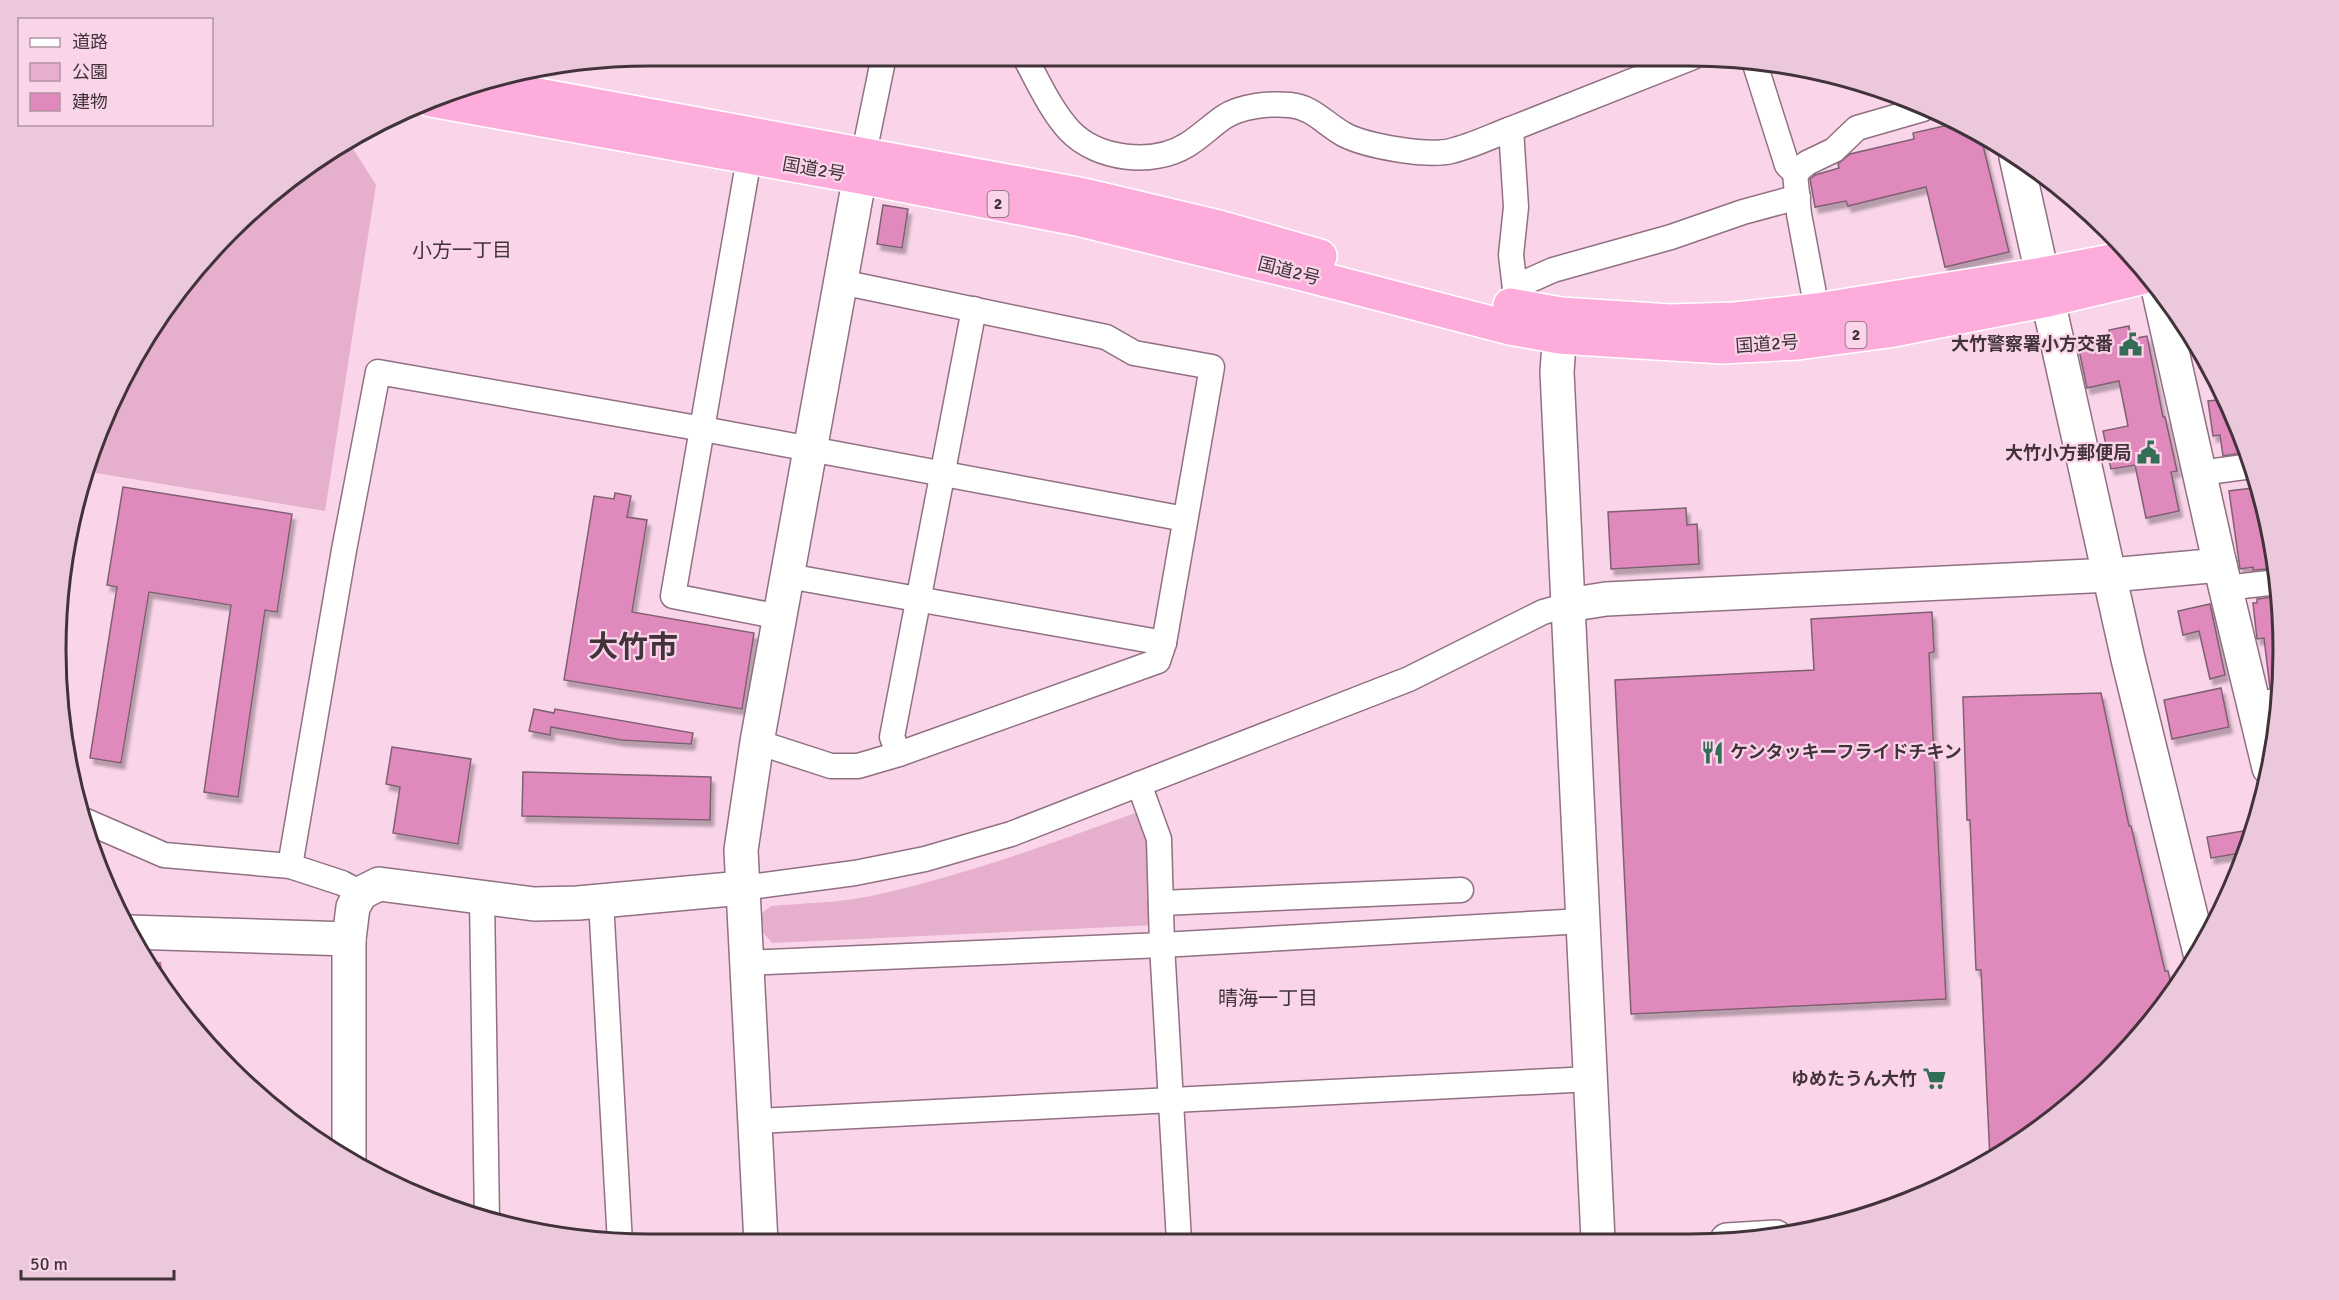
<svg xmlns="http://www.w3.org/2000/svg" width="2339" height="1300" font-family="Signika,'Noto Sans JP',sans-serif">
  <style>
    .green { fill: #e5afcd }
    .water { fill: #bb699a }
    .building { fill: #df89bc; stroke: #7f6071; stroke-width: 1.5; filter: url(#shadow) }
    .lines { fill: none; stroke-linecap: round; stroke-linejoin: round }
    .street-casing { stroke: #907082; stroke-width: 27 }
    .secondary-casing { stroke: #907082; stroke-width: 36 }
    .highway-casing { stroke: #fff; stroke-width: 36 }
    .street { stroke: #fff; stroke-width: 24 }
    .secondary { stroke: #fff; stroke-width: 33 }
    .highway { stroke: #fdacdb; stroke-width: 33 }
    .labels { text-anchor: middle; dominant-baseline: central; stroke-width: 4.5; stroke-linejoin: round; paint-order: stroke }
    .shield { fill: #fad5e9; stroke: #79646f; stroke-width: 1.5 }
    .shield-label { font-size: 16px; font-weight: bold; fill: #42333b }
    .street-label { font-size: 18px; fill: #42333b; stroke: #fad5e9 }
    .poi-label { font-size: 18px; font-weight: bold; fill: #42333b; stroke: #fad5e9; text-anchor: end }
    .neighbourhood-label { font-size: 20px; fill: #42333b; stroke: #fad5e9 }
    .town-label { font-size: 30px; font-weight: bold; fill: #42333b; stroke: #fad5e9 }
    .rim { fill: none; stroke: #42333b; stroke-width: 3 }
  </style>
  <defs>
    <filter id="shadow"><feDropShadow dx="3.5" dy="6" stdDeviation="1.5" flood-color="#0004"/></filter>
  </defs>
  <rect width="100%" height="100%" fill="#fad5e9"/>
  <g class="green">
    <polygon points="339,145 352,147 376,185 325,511 84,471 101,422 156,320 203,258 288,179"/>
    <path d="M1138 812 1149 842 1155 925 772 943 762 931V913L771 906C803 903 839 903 871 896 963 876 1050 844 1138 812Z"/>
  </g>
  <polygon class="water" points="146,962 161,962 165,992"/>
  <g class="building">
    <polygon points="1957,123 1980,133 2009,252 1945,267 1926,187 1848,206 1846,201 1815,207 1810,179 1815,175 1839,168 1838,164 1850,154 1914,139 1913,133"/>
    <polygon points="883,205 908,209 902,248 877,244"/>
    <polygon points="2129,326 2131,339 2147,336 2163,417 2165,417 2177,471 2171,472 2179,511 2146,518 2135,465 2111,469 2103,431 2128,426 2119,381 2087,388 2079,350 2111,344 2109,330"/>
    <polygon points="2227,399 2247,452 2223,456 2220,435 2213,436 2208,401"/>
    <polygon points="123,487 292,514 277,612 265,610 238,797 204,792 231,605 149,592 121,763 90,758 117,587 107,585"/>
    <polygon points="2260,487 2267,520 2263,520 2268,569 2253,570 2253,567 2240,569 2229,491"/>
    <polygon points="615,493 631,496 627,517 647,520 632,612 754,633 742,709 564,680 594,496 614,499"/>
    <polygon points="1686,508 1687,525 1697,524 1699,564 1611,569 1608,512"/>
    <polygon points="2272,597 2272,601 2276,600 2281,646 2280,687 2270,688 2264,638 2257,639 2253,603 2257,603 2257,599"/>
    <polygon points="2210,604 2225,675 2210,679 2199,631 2183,635 2178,611"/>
    <polygon points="1932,612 1934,652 1929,653 1946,999 1631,1014 1615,680 1814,670 1811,619"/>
    <polygon points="2221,688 2229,727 2172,739 2164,700"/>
    <polygon points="2101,693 2129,826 2131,826 2165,971 2168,971 2172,988 2110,1070 2019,1144 1990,1159 1981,970 1976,970 1970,820 1967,820 1963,697"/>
    <polygon points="534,709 554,713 555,709 693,733 691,744 621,740 551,727 550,735 529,731"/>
    <polygon points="392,747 471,759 458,844 393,833 400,787 386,784"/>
    <polygon points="523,772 711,777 710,820 522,816"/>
    <polygon points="2255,829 2247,852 2211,858 2207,837"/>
  </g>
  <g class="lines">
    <defs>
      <g id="street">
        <path d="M1024 56C1038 81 1050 109 1069 130 1097 160 1153 166 1187 145 1200 137 1211 126 1224 117 1241 106 1269 103 1290 105 1313 107 1326 125 1345 135 1367 146 1427 157 1451 151 1472 146 1492 136 1511 129L1516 207 1511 255 1517 306 1513 319"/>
        <polyline points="1754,61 1787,165 1795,173 1799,214 1817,310"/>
        <polyline points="1511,129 1693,57"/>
        <polyline points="864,153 884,56"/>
        <polyline points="749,158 673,596 780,617"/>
        <polyline points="1795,173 1807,163 1834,150 1857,128 1923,109"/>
        <polyline points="1515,287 1553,270 1671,237 1743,212 1798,197"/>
        <polyline points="2200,473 2252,466"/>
        <polyline points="788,576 1164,643"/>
        <polyline points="2226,588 2277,582"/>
        <polyline points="2252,704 2279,701"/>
        <polyline points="757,742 831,766 858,766 899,754 1158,661 1164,643 1212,367 1134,353 1106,337 841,282"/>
        <polyline points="899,754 892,737 974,309"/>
        <polyline points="1139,784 1159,839 1162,945 1179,1241"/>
        <polyline points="81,819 164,855 290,866 342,883 361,893"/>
        <polyline points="290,866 344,550 378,372 703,429 1185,519"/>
        <polyline points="742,888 855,873 925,859 1011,834 1409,679 1543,612 1568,605"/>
        <polyline points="482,898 487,1221"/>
        <polyline points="601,901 620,1243"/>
        <polyline points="1161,903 1461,890"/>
        <polyline points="746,963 1162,945 1583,921"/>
        <polyline points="755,1121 1591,1079"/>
      </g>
      <g id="secondary">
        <polyline points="2016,157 2128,659 2200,953"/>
        <polyline points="2157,284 2220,565 2269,768"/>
        <polyline points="1561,314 1557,372 1598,1240"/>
        <polyline points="1568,605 1606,599 2111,575 2220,565"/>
        <polyline points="130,932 349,939"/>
        <polyline points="349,1163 349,939 353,907 361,893 379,884 534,904 578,903 742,888"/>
        <polyline points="1727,1240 1776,1237"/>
        <polyline points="761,1243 741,850 757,742 864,153"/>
      </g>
      <g id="highway">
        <polyline points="473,83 1084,195 1219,227 1320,256"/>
        <polyline points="431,100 860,177 1077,219 1299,273 1510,328 1559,337 1722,347 1798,343 1888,331 2048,300 2149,276"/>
        <polyline points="1510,305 1561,314 1670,321 1735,319 1817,310 2043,274 2132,257"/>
      </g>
    </defs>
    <use href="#street" class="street-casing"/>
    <use href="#secondary" class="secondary-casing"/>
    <use href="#highway" class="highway-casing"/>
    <use href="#street" class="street"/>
    <use href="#secondary" class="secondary"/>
    <use href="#highway" class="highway"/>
  </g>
  <defs>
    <symbol id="civic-bare" viewBox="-9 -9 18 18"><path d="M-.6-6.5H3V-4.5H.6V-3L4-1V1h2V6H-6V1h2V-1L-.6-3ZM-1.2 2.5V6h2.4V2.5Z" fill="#346d56" stroke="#fad5e9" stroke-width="2.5" paint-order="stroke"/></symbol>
    <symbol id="restaurant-bare" viewBox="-9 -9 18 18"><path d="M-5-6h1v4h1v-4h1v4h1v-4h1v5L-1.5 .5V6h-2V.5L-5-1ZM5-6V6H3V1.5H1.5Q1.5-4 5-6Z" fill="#346d56" stroke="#fad5e9" stroke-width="2.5" paint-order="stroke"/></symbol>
    <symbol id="supermarket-bare" viewBox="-9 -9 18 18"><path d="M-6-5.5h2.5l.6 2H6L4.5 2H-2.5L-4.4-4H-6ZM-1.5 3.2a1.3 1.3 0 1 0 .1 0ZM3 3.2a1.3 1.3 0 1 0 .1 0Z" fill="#346d56" stroke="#fad5e9" stroke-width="2.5" paint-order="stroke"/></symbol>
  </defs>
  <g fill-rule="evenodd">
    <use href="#civic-bare" x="2114" y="328" width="33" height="33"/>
    <use href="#civic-bare" x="2132" y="436" width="33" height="33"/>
    <use href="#restaurant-bare" x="1696" y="736" width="33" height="33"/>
    <use href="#supermarket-bare" x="1918" y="1062" width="33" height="33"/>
  </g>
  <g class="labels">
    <g class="shield">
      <rect x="987.5" y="191" width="21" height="26" rx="4.5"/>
      <rect x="1845.5" y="322" width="21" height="26" rx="4.5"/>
    </g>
    <g class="shield-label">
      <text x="998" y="204">2</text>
      <text x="1856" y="335">2</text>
    </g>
    <g class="street-label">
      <text transform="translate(814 169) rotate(10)">国道2号</text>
      <text transform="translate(1289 271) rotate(14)">国道2号</text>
      <text transform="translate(1767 344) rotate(-4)">国道2号</text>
    </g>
    <g class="poi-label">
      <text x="2113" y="344">大竹警察署小方交番</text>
      <text x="2131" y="453">大竹小方郵便局</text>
      <text x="1730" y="752" text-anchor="start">ケンタッキーフライドチキン</text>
      <text x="1917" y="1079">ゆめたうん大竹</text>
    </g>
    <g class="neighbourhood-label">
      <text x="462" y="250">小方一丁目</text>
      <text x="1268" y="998">晴海一丁目</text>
    </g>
    <g class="town-label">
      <text x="633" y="647">大竹市</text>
    </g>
  </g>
  <path d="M0 0H2339V1300H0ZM650 66H1689A584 584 0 0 1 2273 650V650A584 584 0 0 1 1689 1234H650A584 584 0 0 1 66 650V650A584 584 0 0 1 650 66Z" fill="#ebc8db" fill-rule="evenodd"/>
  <path class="rim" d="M650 66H1689A584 584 0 0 1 2273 650V650A584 584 0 0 1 1689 1234H650A584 584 0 0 1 66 650V650A584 584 0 0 1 650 66Z"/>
  <rect x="18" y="18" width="195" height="108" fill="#fad5e9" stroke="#b094a3" stroke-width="1.5"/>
  <rect x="30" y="38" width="30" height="9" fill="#ffffff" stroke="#b094a3" stroke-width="1.5"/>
  <text x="72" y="48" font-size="18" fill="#42333b">道路</text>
  <rect x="30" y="63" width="30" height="18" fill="#e5afcd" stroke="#b094a3" stroke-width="1.5"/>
  <text x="72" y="78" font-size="18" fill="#42333b">公園</text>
  <rect x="30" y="93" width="30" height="18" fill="#df89bc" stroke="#b094a3" stroke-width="1.5"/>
  <text x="72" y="108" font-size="18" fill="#42333b">建物</text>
  <path d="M21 1270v9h153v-9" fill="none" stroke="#42333b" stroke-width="3"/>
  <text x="30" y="1270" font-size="18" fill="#42333b" stroke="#fad5e9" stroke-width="4.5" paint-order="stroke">50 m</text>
</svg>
